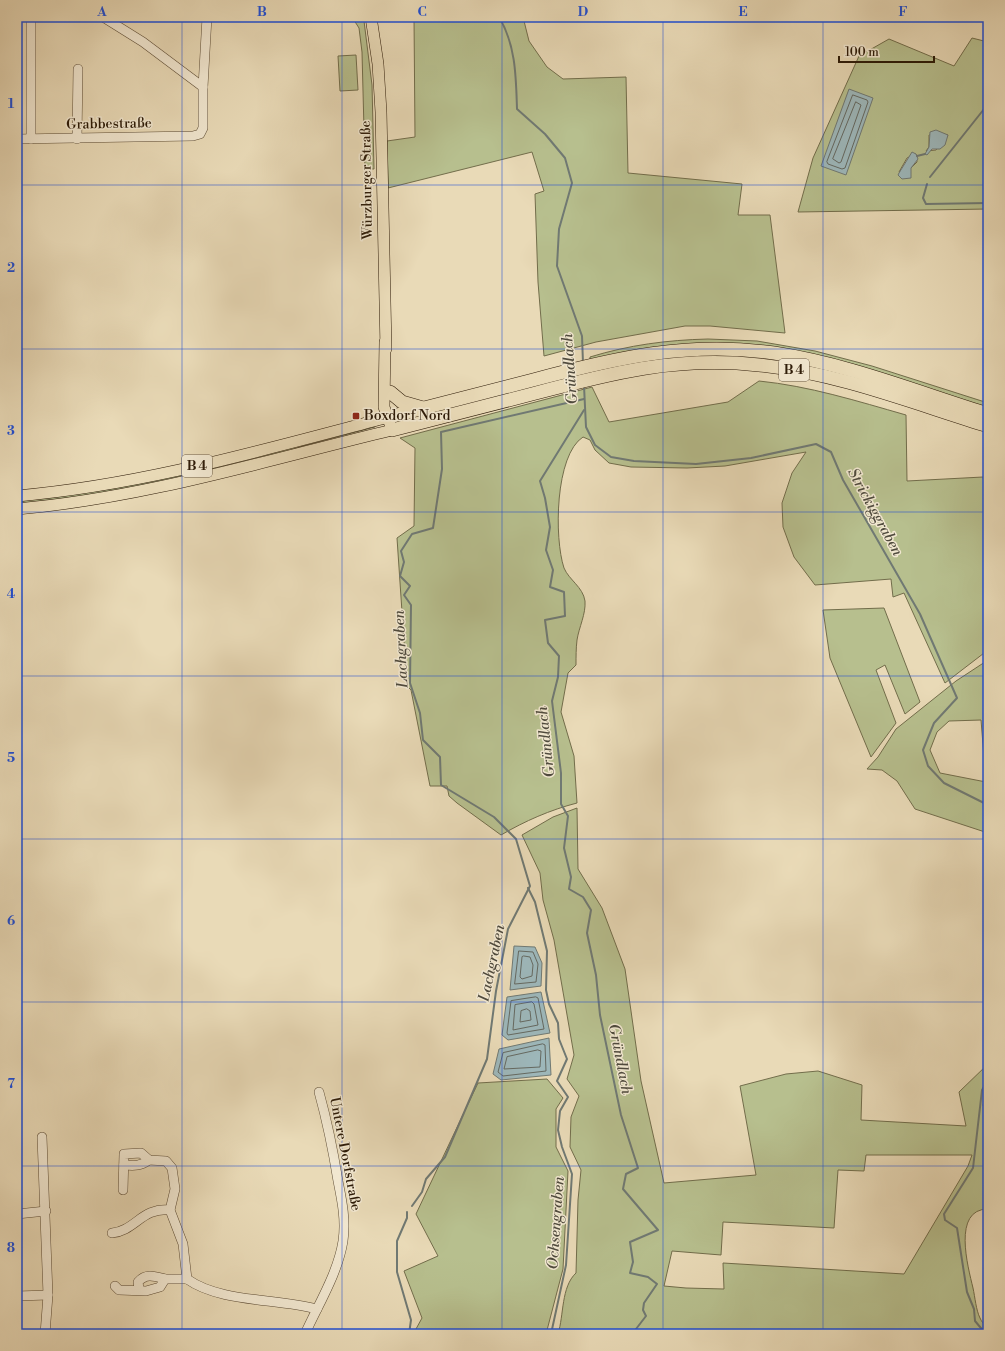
<svg xmlns="http://www.w3.org/2000/svg" width="1005" height="1351" font-family="'Libre Bodoni',serif">
  <style>
    .green { fill: #b7bf8e; stroke: #726d4b; fill-rule: evenodd }
    .water { fill: #9db7ba; stroke: #707973 }
    .lines { fill: none; stroke-linecap: round; stroke-linejoin: round }
    .shore { stroke: #656961; stroke-width: 1 }
    .stream { stroke: #707973; stroke-width: 2 }
    .minor-casing { stroke: #5c4b34; stroke-width: 10 }
    .major-casing { stroke: #2d1b08; stroke-width: 12 }
    .highway-casing { stroke: #2d1b08; stroke-width: 14 }
    .minor { stroke: #f1e7d0; stroke-width: 9 }
    .major { stroke: #e9dab7; stroke-width: 11 }
    .highway { stroke: #e9dab7; stroke-width: 13 }
    .grid { fill: none; stroke: #1d4ed8; stroke-width: 1; stroke-opacity: 0.55 }
    .poi-dot { fill: #8f2418; stroke: #f1e7d0; stroke-width: 1.5 }
    .labels { text-anchor: middle; dominant-baseline: central; stroke-width: 3; stroke-linejoin: round; paint-order: stroke }
    .shield { fill: #f1e7d0; stroke: #685844; stroke-width: 1 }
    .shield-label { font-size: 13px; font-weight: bold; fill: #2d1b08 }
    .street-label { font-size: 14px; fill: #2d1b08; stroke: #f1e7d0 }
    .poi-label { font-size: 14px; fill: #2d1b08; stroke: #f1e7d0; text-anchor: start }
    .water-label { font-size: 15px; font-style: italic; fill: #4f4a3d; stroke: #f1e7d0 }
    .neatline { fill: none; stroke: #1d4ed8; stroke-width: 1.5 }
    .grid-label { font-size: 13px; text-anchor: middle; font-weight: bold; fill: #1d4ed8 }
  </style>
  <rect width="100%" height="100%" fill="#e9dab7"/>
  <filter id="stains"><feTurbulence type="fractalNoise" baseFrequency=".005" numOctaves="4"/><feColorMatrix values="0 0 0 0 .2 0 0 0 0 .09 0 0 0 0 .02 0 0 0 .5 -.17"/></filter>
  <radialGradient id="worn" r=".72"><stop offset=".6" stop-color="#630" stop-opacity="0"/><stop offset="1" stop-color="#630" stop-opacity=".3"/></radialGradient>
  <g class="green">
    <polygon points="352,17 363,17 364,21 372,85 374,169 365,169 362,52 359,28"/>
    <polygon points="414,17 523,17 529,41 547,67 563,79 626,77 628,173 742,184 738,215 770,215 785,333 710,326 685,326 596,342 544,356 538,282 535,194 544,191 532,152 388,188 387,141 415,137"/>
    <path d="M972 38 988 42V209L798 212 813 158 859 56 889 39 954 66ZM942 134 948 135 936 150 926 151 929 147V135ZM916 154 917 162 911 168 899 172 907 158Z"/>
    <polygon points="356,55 358,90 340,91 338,56"/>
    <path d="M708 339 757 341 815 351 872 366 988 403V409L791 352 590 361V357C629 345 667 340 708 339Z"/>
    <path d="M759 381C809 386 857 401 906 415L907 481 983 477 988 504V650L945 683 904 593 893 597 891 579 815 585 794 557 783 527 782 503 792 473 806 452 725 466 687 468 631 467 609 463 595 450 590 440 583 437C555 455 554 538 564 568 569 580 583 587 585 601 586 614 579 627 577 640 576 648 576 657 576 665L568 673 561 712 574 756 577 803C550 810 525 821 501 835L457 803 449 796 447 786H430L411 690 407 686 397 538 414 526 415 448 400 438 592 387 609 422 728 402Z"/>
    <polygon points="375,424 375,427 303,446 278,455 120,492 17,505 17,502 41,498"/>
    <polygon points="884,608 920,702 905,714 885,665 876,670 896,723 871,757 830,658 823,610"/>
    <path d="M988 660V833L915 809 897 781 882 770 867 769 878 757 896 729 956 681ZM981 720 986 782 940 773 930 750 937 732 949 721Z"/>
    <path d="M577 808 578 869 602 908 625 969 641 1081 664 1183 756 1175 740 1086 786 1074 818 1071 862 1085 861 1120 966 1126 959 1092 988 1064V1092L983 1105 988 1118V1209C952 1209 968 1267 973 1288 975 1297 976 1310 980 1318 983 1325 988 1326 988 1334H558C564 1315 561 1287 576 1273L578 1200 581 1170 570 1147 571 1117 579 1096 567 1079 574 1055 554 940 543 900 540 873 522 835 553 817ZM866 1155H972L968 1166 904 1274 723 1263 724 1289 686 1288 664 1286 672 1251 721 1255 723 1222 834 1228 838 1170 864 1171Z"/>
    <polygon points="547,1079 563,1098 556,1109 556,1147 568,1171 563,1269 546,1334 417,1334 416,1329 422,1318 404,1271 438,1256 416,1214 478,1083"/>
  </g>
  <g class="water">
    <polygon points="849,89 873,98 846,175 821,166"/>
    <polygon points="936,130 948,135 945,145 940,149 932,149 927,155 925,154 929,147 930,132"/>
    <polygon points="912,152 916,154 918,159 911,168 911,178 902,179 898,175 899,173"/>
    <polygon points="514,946 535,947 542,963 541,986 510,990"/>
    <polygon points="541,992 550,1033 508,1040 502,1035 507,997"/>
    <polygon points="549,1038 551,1075 501,1080 493,1074 499,1049"/>
  </g>
  <g class="lines">
    <g class="shore">
      <polygon points="853,95 867,100 868,102 845,168 842,169 828,164 827,162"/>
      <polygon points="856,102 861,105 841,162 839,163 833,159"/>
      <polygon points="519,951 533,952 538,964 536,982 515,984"/>
      <polygon points="524,956 530,957 533,965 532,976 522,979 520,977 522,957"/>
      <polygon points="536,997 538,998 544,1029 508,1035 507,1033 511,1001"/>
      <polygon points="532,1002 534,1004 538,1025 513,1030 515,1005"/>
      <polygon points="527,1009 530,1011 531,1020 520,1022 521,1011"/>
      <polygon points="543,1044 545,1045 546,1071 503,1076 498,1072 503,1053"/>
      <polygon points="538,1050 541,1051 540,1067 504,1069 507,1057"/>
    </g>
    <g class="stream">
      <path d="M499 17C516 45 516 78 517 109L545 134 565 158 572 183 559 229 557 266 582 336 583 363"/>
      <polyline points="917,156 925,154"/>
      <polyline points="930,177 988,104"/>
      <polyline points="927,184 923,198 926,204 988,203"/>
      <polyline points="584,386 586,427 595,445 611,457 634,461 696,464 751,458 816,444 831,452 843,480 920,614 957,698 934,723 923,750 928,766 944,783 988,805"/>
      <polyline points="584,410 540,481 545,498 550,527 546,550 553,570 550,587 564,592 565,616 545,620 548,643 559,656 558,677 552,701 561,773 561,804 568,816 564,848 571,877 569,889 583,897 591,910 587,933 596,975 600,1015 621,1115 638,1168 626,1174 623,1189 658,1230 630,1242 633,1262 630,1273 648,1277 657,1284 644,1303 643,1310 646,1316 636,1329 640,1334"/>
      <polyline points="528,888 535,902 547,951 546,990 549,1004 558,1023 559,1039 567,1059 557,1081 568,1097 560,1111 558,1130 562,1147 572,1174 566,1265 551,1334"/>
      <polyline points="412,1206 422,1192 426,1179 445,1157 487,1059 496,991 508,929 530,886 516,839 494,817 441,785 440,757 423,740 420,713 410,683 411,605 404,595 410,586 400,576 404,562 401,551 412,534 433,528 442,469 441,432 584,399"/>
      <polyline points="407,1212 407,1218 397,1241 397,1272 411,1320 409,1334"/>
      <polyline points="986,1334 975,1321 974,1309 967,1292 957,1228 945,1220 944,1214 973,1168 982,1090 988,1080"/>
    </g>
    <defs>
      <g id="minor">
        <polyline points="203,87 207,17"/>
        <polyline points="17,139 193,136 200,134 203,128 203,87 143,42 103,17"/>
        <polyline points="31,139 31,17"/>
        <polyline points="77,139 78,69"/>
        <polyline points="42,1137 48,1295 45,1334"/>
        <path d="M124 1165C134 1166 141 1166 149 1160"/>
        <path d="M123 1190 124 1154 141 1153 149 1160 166 1161 172 1168 175 1189 170 1210 183 1244 187 1279C221 1303 277 1298 317 1309"/>
        <polyline points="17,1214 46,1211"/>
        <path d="M112 1233C135 1231 142 1207 170 1210"/>
        <polyline points="115,1286 119,1290 146,1291 160,1287 165,1279 187,1279"/>
        <path d="M139 1289 138 1282C146 1273 154 1276 165 1279"/>
        <polyline points="17,1296 48,1295"/>
        <path d="M305 1334C318 1305 338 1273 343 1241 346 1220 342 1201 338 1181 333 1150 327 1121 319 1092"/>
      </g>
      <g id="major">
        <polyline points="371,17 378,64 381,112 386,349"/>
        <path d="M17 496C144 485 266 449 389 417"/>
        <path d="M17 509C145 498 267 460 392 430L384 407 385 342"/>
      </g>
      <g id="highway">
        <polyline points="390,392 402,402 423,408"/>
        <path d="M389 417C437 405 485 392 533 380 615 358 688 341 774 353 848 364 917 392 988 414"/>
        <path d="M392 430C438 418 485 406 532 394 611 373 676 356 759 365 838 373 913 403 988 426"/>
      </g>
    </defs>
    <use href="#minor" class="minor-casing"/>
    <use href="#major" class="major-casing"/>
    <use href="#highway" class="highway-casing"/>
    <use href="#minor" class="minor"/>
    <use href="#major" class="major"/>
    <use href="#highway" class="highway"/>
  </g>
  <path class="grid" d="M182 17V1334M342 17V1334M502 17V1334M663 17V1334M823 17V1334M17 185H988M17 349H988M17 512H988M17 676H988M17 839H988M17 1002H988M17 1166H988"/>
  <rect class="poi-dot" x="352" y="412" width="8" height="8" rx="2"/>
  <g class="labels">
    <g class="shield">
      <rect x="779" y="359" width="30" height="22" rx="3"/>
      <rect x="182" y="455" width="30" height="22" rx="3"/>
    </g>
    <g class="shield-label">
      <text x="794" y="370">B 4</text>
      <text x="197" y="466">B 4</text>
    </g>
    <g class="street-label">
      <text transform="translate(109 124) rotate(-1)">Grabbestraße</text>
      <text transform="translate(367 180) rotate(-91)">Würzburger Straße</text>
      <text transform="translate(345 1154) rotate(79)">Untere Dorfstraße</text>
    </g>
    <g class="poi-label">
      <text x="364" y="416">Boxdorf Nord</text>
    </g>
    <g class="water-label">
      <text transform="translate(570 369) rotate(-94)">Gründlach</text>
      <text transform="translate(875 512) rotate(61)">Strickiggraben</text>
      <text transform="translate(401 649) rotate(-93)">Lachgraben</text>
      <text transform="translate(546 742) rotate(-96)">Gründlach</text>
      <text transform="translate(492 963) rotate(-78)">Lachgraben</text>
      <text transform="translate(620 1059) rotate(79)">Gründlach</text>
      <text transform="translate(556 1223) rotate(-86)">Ochsengraben</text>
    </g>
  </g>
  <rect width="1005" height="1351" fill="none" stroke="#e9dab7" stroke-width="44"/>
  <path d="M839 56v6h95v-6" fill="none" stroke="#2d1b08" stroke-width="2"/>
  <text x="845" y="56" font-size="12" fill="#2d1b08" stroke="#f1e7d0" stroke-width="3" paint-order="stroke">100 m</text>
  <rect x="22" y="22" width="961" height="1307" class="neatline"/>
  <g class="grid-label">
    <text x="102" y="16">A</text>
    <text x="262" y="16">B</text>
    <text x="422" y="16">C</text>
    <text x="583" y="16">D</text>
    <text x="743" y="16">E</text>
    <text x="903" y="16">F</text>
    <text x="11" y="108">1</text>
    <text x="11" y="272">2</text>
    <text x="11" y="435">3</text>
    <text x="11" y="598">4</text>
    <text x="11" y="762">5</text>
    <text x="11" y="925">6</text>
    <text x="11" y="1088">7</text>
    <text x="11" y="1252">8</text>
  </g>
  <rect width="100%" height="100%" filter="url(#stains)"/>
  <rect width="100%" height="100%" fill="url(#worn)"/>
</svg>
